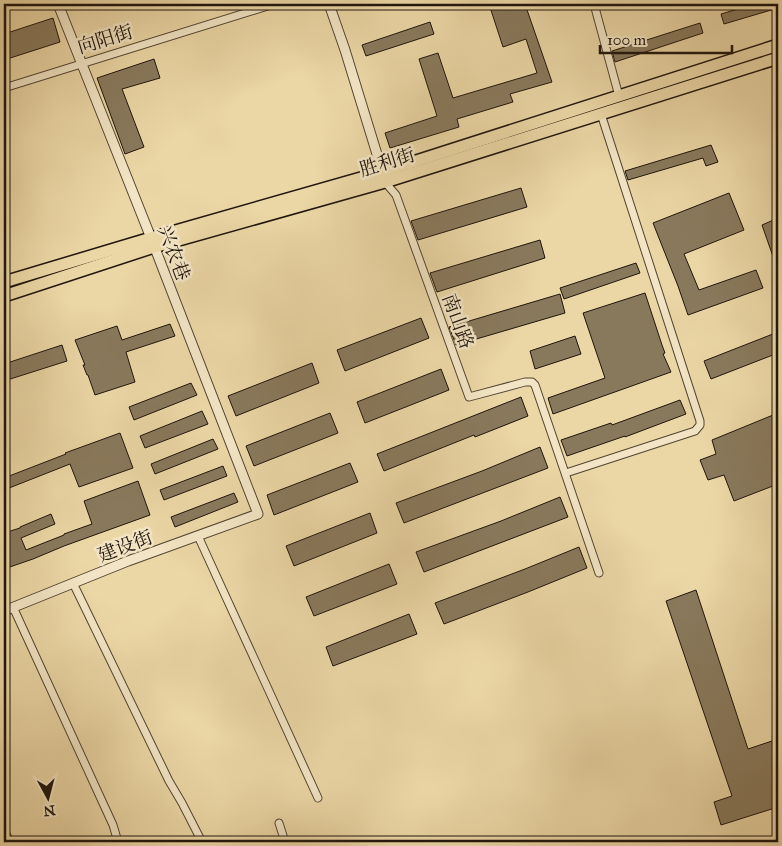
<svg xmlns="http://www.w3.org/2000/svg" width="782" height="846" font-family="'IM FELL Great Primer','Noto Serif SC',serif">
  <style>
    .building { fill: #89795c; stroke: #1f150c }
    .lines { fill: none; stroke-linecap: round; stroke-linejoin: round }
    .minor-casing { stroke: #524532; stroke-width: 9 }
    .tertiary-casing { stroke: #524532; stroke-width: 11 }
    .primary-casing { stroke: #1f150c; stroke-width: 14 }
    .minor { stroke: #f2e4c4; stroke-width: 7 }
    .tertiary { stroke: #f2e4c4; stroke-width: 9 }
    .primary { stroke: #ebd6a5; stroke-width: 11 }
    .labels { text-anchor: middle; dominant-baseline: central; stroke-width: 5; stroke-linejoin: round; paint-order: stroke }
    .street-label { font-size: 19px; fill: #1f150c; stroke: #f2e4c4 }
  </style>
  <rect width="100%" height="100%" fill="#ebd6a5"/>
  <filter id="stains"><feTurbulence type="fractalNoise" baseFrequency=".004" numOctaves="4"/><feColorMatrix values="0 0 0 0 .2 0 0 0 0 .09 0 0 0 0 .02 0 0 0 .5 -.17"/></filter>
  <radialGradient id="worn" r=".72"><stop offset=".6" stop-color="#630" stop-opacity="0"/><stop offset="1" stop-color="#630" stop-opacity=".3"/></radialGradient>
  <g class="building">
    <polygon points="489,4 525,4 552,82 510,94 513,102 457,119 459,127 390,148 385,133 437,116 419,59 438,53 453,98 537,73 526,39 503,47"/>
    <polygon points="755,4 778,4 778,8 724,24 721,14"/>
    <polygon points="53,18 60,42 4,60 4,34"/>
    <polygon points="430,22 434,34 366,56 362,45"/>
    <polygon points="700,23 703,33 615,62 612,51"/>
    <polygon points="154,59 160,78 122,89 144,147 125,154 97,78"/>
    <polygon points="711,145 718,162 706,166 703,158 628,180 625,171"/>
    <polygon points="521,188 527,207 418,240 411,221"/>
    <polygon points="729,193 744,230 684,254 699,290 756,270 763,288 688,315 678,286 653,223"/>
    <polygon points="778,218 778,268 777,268 762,225"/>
    <polygon points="540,240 545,258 437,292 430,273"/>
    <polygon points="636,263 640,273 564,299 560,288"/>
    <polygon points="645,293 662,345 665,353 663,354 671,372 553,414 548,398 605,378 583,313"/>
    <polygon points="560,294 565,313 456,345 449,327"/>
    <polygon points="421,318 429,338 345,371 337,350"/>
    <polygon points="170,324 175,336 126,352 135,382 95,395 88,375 87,375 83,365 85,365 75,340 117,326 122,340"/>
    <polygon points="778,332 778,353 711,379 704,361"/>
    <polygon points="575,336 581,354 535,369 530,351"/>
    <polygon points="62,345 67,361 4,381 4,364"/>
    <polygon points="312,363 319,383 236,416 228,396"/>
    <polygon points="441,369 449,390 365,423 357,402"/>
    <polygon points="191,383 197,395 134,420 129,407"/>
    <polygon points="521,397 528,416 475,437 474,435 384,471 377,454"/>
    <polygon points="680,400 686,414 625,437 625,436 567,456 561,440 611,423 612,425"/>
    <polygon points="202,411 208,424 145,448 140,436"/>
    <polygon points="330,413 338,433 254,466 246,446"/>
    <polygon points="778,413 778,484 734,501 724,475 708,480 700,460 716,454 712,440"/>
    <polygon points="120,433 133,468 79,487 70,464 4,490 4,478 66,454 65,453"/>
    <polygon points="213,439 218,449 155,474 151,464"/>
    <polygon points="540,447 548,468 404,523 396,503 482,471"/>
    <polygon points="350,463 358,482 274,515 267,495"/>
    <polygon points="223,466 227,476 164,500 160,490"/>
    <polygon points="138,481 150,515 64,546 33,559 4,569 4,533 20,528 20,527 51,514 55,524 21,538 26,550 64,535 64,534 92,524 84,501"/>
    <polygon points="234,493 238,502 175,527 171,517"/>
    <polygon points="560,497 568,517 424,572 416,552 501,521"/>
    <polygon points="370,513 377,533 294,566 286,546"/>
    <polygon points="579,547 587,568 528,592 444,624 435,603 525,569"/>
    <polygon points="389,564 397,584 314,616 306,597"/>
    <polygon points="696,590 748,749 778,739 778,807 721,825 714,802 732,796 666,601"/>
    <polygon points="409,614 417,634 333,666 326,647"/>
  </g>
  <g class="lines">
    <defs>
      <g id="minor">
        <polyline points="594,4 619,96"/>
        <polyline points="4,88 274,4"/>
        <polyline points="385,182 396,195 469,397 525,382 532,382 535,385 599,573"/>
        <polyline points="566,473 695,431 700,425 700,421 601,114"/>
        <polyline points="198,536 318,798"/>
        <polyline points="73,583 169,781 182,803 202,842"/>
        <polyline points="13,607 113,825 118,842"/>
        <polyline points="279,823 285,842"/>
        <polyline points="4,830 10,842"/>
      </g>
      <g id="tertiary">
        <polyline points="329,4 345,50 384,177"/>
        <polyline points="4,611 128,561 258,514 151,238 58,4"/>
      </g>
      <g id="primary">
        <polyline points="4,282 151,238 382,172 778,45"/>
        <polyline points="4,296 154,247 385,182 778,58"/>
      </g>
    </defs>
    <use href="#minor" class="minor-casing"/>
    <use href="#tertiary" class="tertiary-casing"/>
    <use href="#primary" class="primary-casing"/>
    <use href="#minor" class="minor"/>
    <use href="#tertiary" class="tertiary"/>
    <use href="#primary" class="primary"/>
  </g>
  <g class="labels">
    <g class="street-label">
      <text transform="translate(105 39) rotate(-17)">向阳街</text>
      <text transform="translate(387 162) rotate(-17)">胜利街</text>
      <text transform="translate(174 253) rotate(69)">兴农巷</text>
      <text transform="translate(458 321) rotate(70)">南山路</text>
      <text transform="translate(125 546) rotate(-21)">建设街</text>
    </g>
  </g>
  <rect width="782" height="846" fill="none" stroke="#ebd6a5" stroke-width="20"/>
  <rect x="5" y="5" width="772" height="836" fill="none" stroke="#1f150c" stroke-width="2.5"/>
  <rect x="10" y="10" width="762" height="826" fill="none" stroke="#1f150c"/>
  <g transform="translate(48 798) rotate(173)" stroke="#f2e4c4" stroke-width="4" paint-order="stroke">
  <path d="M0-4L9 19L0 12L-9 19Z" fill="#1f150c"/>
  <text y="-8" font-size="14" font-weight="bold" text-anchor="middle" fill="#1f150c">N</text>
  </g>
  <path d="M600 45v8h132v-8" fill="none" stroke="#1f150c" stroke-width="2.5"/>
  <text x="607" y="45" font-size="15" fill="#1f150c" stroke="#f2e4c4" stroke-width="4" paint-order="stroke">100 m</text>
  <rect width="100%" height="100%" filter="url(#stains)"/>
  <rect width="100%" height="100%" fill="url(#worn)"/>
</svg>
